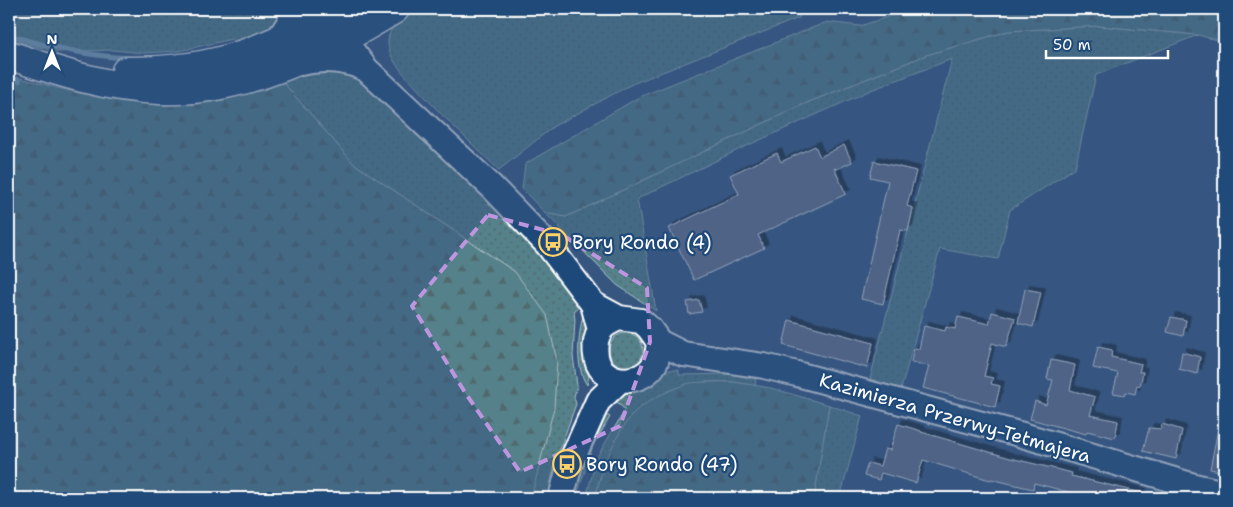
<svg xmlns="http://www.w3.org/2000/svg" width="1233" height="507" font-family="'Shantell Sans',sans-serif">
  <style>
    .grass { fill: url(#grass-dots); stroke: #aac0c4 }
    .forest { fill: url(#forest-firs); stroke: #aac0c4 }
    .lines { fill: none; stroke-linecap: round; stroke-linejoin: round }
    .stream { stroke: #8cadc3; stroke-width: 5 }
    .building { fill: #6c738f; stroke: #fff; filter: url(#shadow) }
    .tertiary-casing { stroke: #fff; stroke-width: 28 }
    .secondary-casing { stroke: #fff; stroke-width: 31 }
    .tertiary { stroke: #1f4a7a; stroke-width: 24 }
    .secondary { stroke: #1f4a7a; stroke-width: 28 }
    .marked { fill: none; stroke: #bd96df; stroke-width: 4; stroke-dasharray: 10 6; stroke-linejoin: round }
    .labels { text-anchor: middle; dominant-baseline: central; stroke-width: 4.5; stroke-linejoin: round; paint-order: stroke }
    .poi-label { font-size: 19px; fill: #fff; stroke: #1f4a7a; text-anchor: start }
    .street-label { font-size: 19px; fill: #fff; stroke: #1f4a7a }
  </style>
  <defs>
    <pattern id="grass-dots" width="8" height="8" patternUnits="userSpaceOnUse" patternTransform="scale(1.25)"><rect width="8" height="8" fill="#54818a"/><path d="M2 2h.1M6 6h.1" fill="none" stroke="#50696e" stroke-width="1.8" stroke-linecap="round"/></pattern>
    <pattern id="forest-firs" width="22" height="20" patternUnits="userSpaceOnUse" patternTransform="scale(1.25)"><rect width="22" height="20" fill="#54818a"/><path d="M5 1l3.5 6h-7zM16 11l3.5 6h-7z" fill="#50696e"/></pattern>
    <filter id="shadow"><feDropShadow dx="4.5" dy="-4.5" stdDeviation="0" flood-color="#0009"/></filter>
  </defs>
  <rect width="100%" height="100%" fill="#365680"/>
  <filter id="ink" filterUnits="userSpaceOnUse"><feTurbulence type="fractalNoise" baseFrequency=".02" numOctaves="2"/><feDisplacementMap in="SourceGraphic" scale="10" xChannelSelector="R" yChannelSelector="G"/><feConvolveMatrix kernelMatrix="1 2 1 2 8 2 1 2 1" color-interpolation-filters="sRGB"/></filter>
  <g filter="url(#ink)">
    <g class="grass">
      <polygon points="9,9 289,9 266,34 236,47 232,39 179,51 143,53 113,50 57,52 9,39"/>
      <path d="M407 9H800L799 18 632 84 554 126 499 170C471 143 442 116 415 86 406 76 392 63 389 49 384 34 398 20 407 9Z"/>
      <polygon points="1099,26 1198,35 1096,75 1075,168 1010,210 998,259 940,249 901,389 870,379 952,59 871,90 740,149 637,199 656,311 617,285 545,213 566,217 804,104 926,55 1008,31"/>
      <polygon points="345,71 365,82 383,98 417,136 470,178 558,272 579,307 574,311 575,320 573,356 577,385 574,397 576,404 555,463 547,498 531,498 532,489 515,272 353,163 281,80 299,73"/>
      <path d="M583 316C594 328 591 370 587 385 575 368 578 336 583 316Z"/>
      <circle cx="626" cy="350" r="17"/>
      <polygon points="669,370 679,370 679,375 730,374 756,379 755,386 734,382 703,382 634,412 616,439 600,478 595,498 586,498 597,457 625,410 615,400 624,390"/>
      <polygon points="829,405 862,416 840,498 814,498"/>
      <path d="M606 415 610 417 593 446 576 498H572C580 467 587 441 606 415Z"/>
    </g>
    <g class="forest">
      <polygon points="911,9 1224,9 1224,42 1198,35 1099,26 1008,31 926,55 804,104 566,217 545,213 522,189 525,164 639,97 827,22 860,26"/>
      <path d="M9 75C69 91 134 110 197 104 226 102 255 91 281 80L353 163 515 272 547 315 557 362 554 408 531 498H9Z"/>
      <path d="M703 382H734L771 388 829 405 814 498H595C602 468 613 437 633 414 643 402 669 390 684 385 690 382 697 383 703 382Z"/>
    </g>
    <g class="lines">
      <g class="stream">
        <polyline points="419,12 437,12 453,9"/>
        <path d="M9 35C48 47 88 56 129 58"/>
        <polyline points="9,78 19,81"/>
      </g>
    </g>
    <g class="building">
      <polygon points="844,145 852,162 837,169 834,168 846,194 758,235 764,248 694,280 669,228 739,194 730,175 777,153 781,162 815,146 820,157"/>
      <polygon points="874,161 916,171 907,206 913,208 908,231 900,230 883,304 861,299 888,181 870,177"/>
      <polygon points="1025,289 1041,292 1033,327 1018,323"/>
      <polygon points="699,300 702,312 689,314 687,302"/>
      <polygon points="992,312 1015,318 1006,347 992,343 984,376 993,378 991,384 1000,386 995,407 923,388 929,366 911,362 914,348 919,349 924,326 945,331 946,327 955,329 958,317 989,324"/>
      <polygon points="1171,317 1186,320 1183,336 1167,332"/>
      <polygon points="789,320 873,343 867,368 783,345"/>
      <polygon points="1098,347 1112,350 1111,357 1141,364 1139,372 1143,372 1140,386 1137,385 1135,394 1126,392 1125,395 1113,393 1118,373 1093,368"/>
      <polygon points="1182,352 1200,357 1197,374 1179,369"/>
      <polygon points="1051,360 1075,365 1070,390 1095,397 1090,415 1118,421 1115,438 1087,431 1086,434 1030,419 1035,401 1046,405 1053,380 1047,379"/>
      <polygon points="898,424 921,431 921,432 1010,458 1072,473 1071,476 1142,493 1141,498 1091,498 1034,483 1033,489 1024,487 991,479 990,480 923,460 916,483 881,473 879,480 864,476 868,463 880,466 885,449 890,450"/>
      <polygon points="1162,424 1182,430 1176,459 1143,451 1149,428 1161,429"/>
      <polygon points="1218,429 1224,430 1224,472 1210,469"/>
    </g>
    <g class="lines">
      <defs>
        <g id="tertiary">
          <polyline points="334,23 343,39 366,69 492,187 548,245 593,304 600,330"/>
          <polyline points="278,40 298,9"/>
          <path d="M300 63C323 58 345 59 366 69"/>
          <path d="M593 304 619 318 641 321 649 328 659 342C658 348 658 355 656 361 647 381 619 386 603 371 594 362 593 342 600 331 604 325 612 321 619 318"/>
          <polyline points="659,342 683,354 764,366 797,374 1019,434 1194,486 1224,493"/>
          <polyline points="561,498 570,464 598,401 620,380"/>
        </g>
        <g id="secondary">
          <path d="M9 55C58 72 108 88 160 90 245 93 325 52 395 9"/>
          <path d="M126 71C164 71 204 68 240 55 276 43 311 25 346 9"/>
        </g>
      </defs>
      <use href="#tertiary" class="tertiary-casing"/>
      <use href="#secondary" class="secondary-casing"/>
      <use href="#tertiary" class="tertiary"/>
      <use href="#secondary" class="secondary"/>
    </g>
  </g>
  <path d="M0 0H1233V507H0ZM488 215 562 235 647 288 650 342 620 426 520 472 466 394 412 306Z" fill="#365680" fill-opacity=".55" fill-rule="evenodd"/>
  <path class="marked" d="M488 215 562 235 647 288 650 342 620 426 520 472 466 394 412 306Z"/>
  <defs>
    <symbol id="bus-ring" viewBox="-11 -11 22 22"><circle r="9.5" fill="#1f4a7a" stroke="#ffd166" stroke-width="1.5"/><path d="M-5-6H5V4H4V6H2V4H-2V6H-4V4H-5ZM-3.5-4V0h7V-4ZM-3.5 1.2v1.5H-2V1.2ZM2 1.2v1.5H3.5V1.2Z" fill="#ffd166"/></symbol>
  </defs>
  <g fill-rule="evenodd">
    <use href="#bus-ring" x="537" y="226" width="32" height="32"/>
    <use href="#bus-ring" x="551" y="448" width="32" height="32"/>
  </g>
  <g class="labels">
    <g class="poi-label">
      <text x="572" y="242">Bory Rondo (4)</text>
      <text x="586" y="464">Bory Rondo (47)</text>
    </g>
    <g class="street-label">
      <text transform="translate(955 418) rotate(16)">Kazimierza Przerwy-Tetmajera</text>
    </g>
  </g>
  <rect width="1233" height="507" fill="none" stroke="#1f4a7a" stroke-width="30"/>
  <rect x="15" y="15" width="1203" height="477" fill="none" stroke="#fff" stroke-width="2" filter="url(#ink)"/>
  <g transform="translate(52 52)" stroke="#1f4a7a" stroke-width="4" paint-order="stroke">
  <path d="M0-4L9 19L0 12L-9 19Z" fill="#ffffff"/>
  <text y="-8" font-size="14" font-weight="bold" text-anchor="middle" fill="#ffffff">N</text>
  </g>
  <path d="M1046 50v8h122v-8" fill="none" stroke="#ffffff" stroke-width="2.5"/>
  <text x="1053" y="50" font-size="15" fill="#ffffff" stroke="#1f4a7a" stroke-width="4" paint-order="stroke">50 m</text>
</svg>
